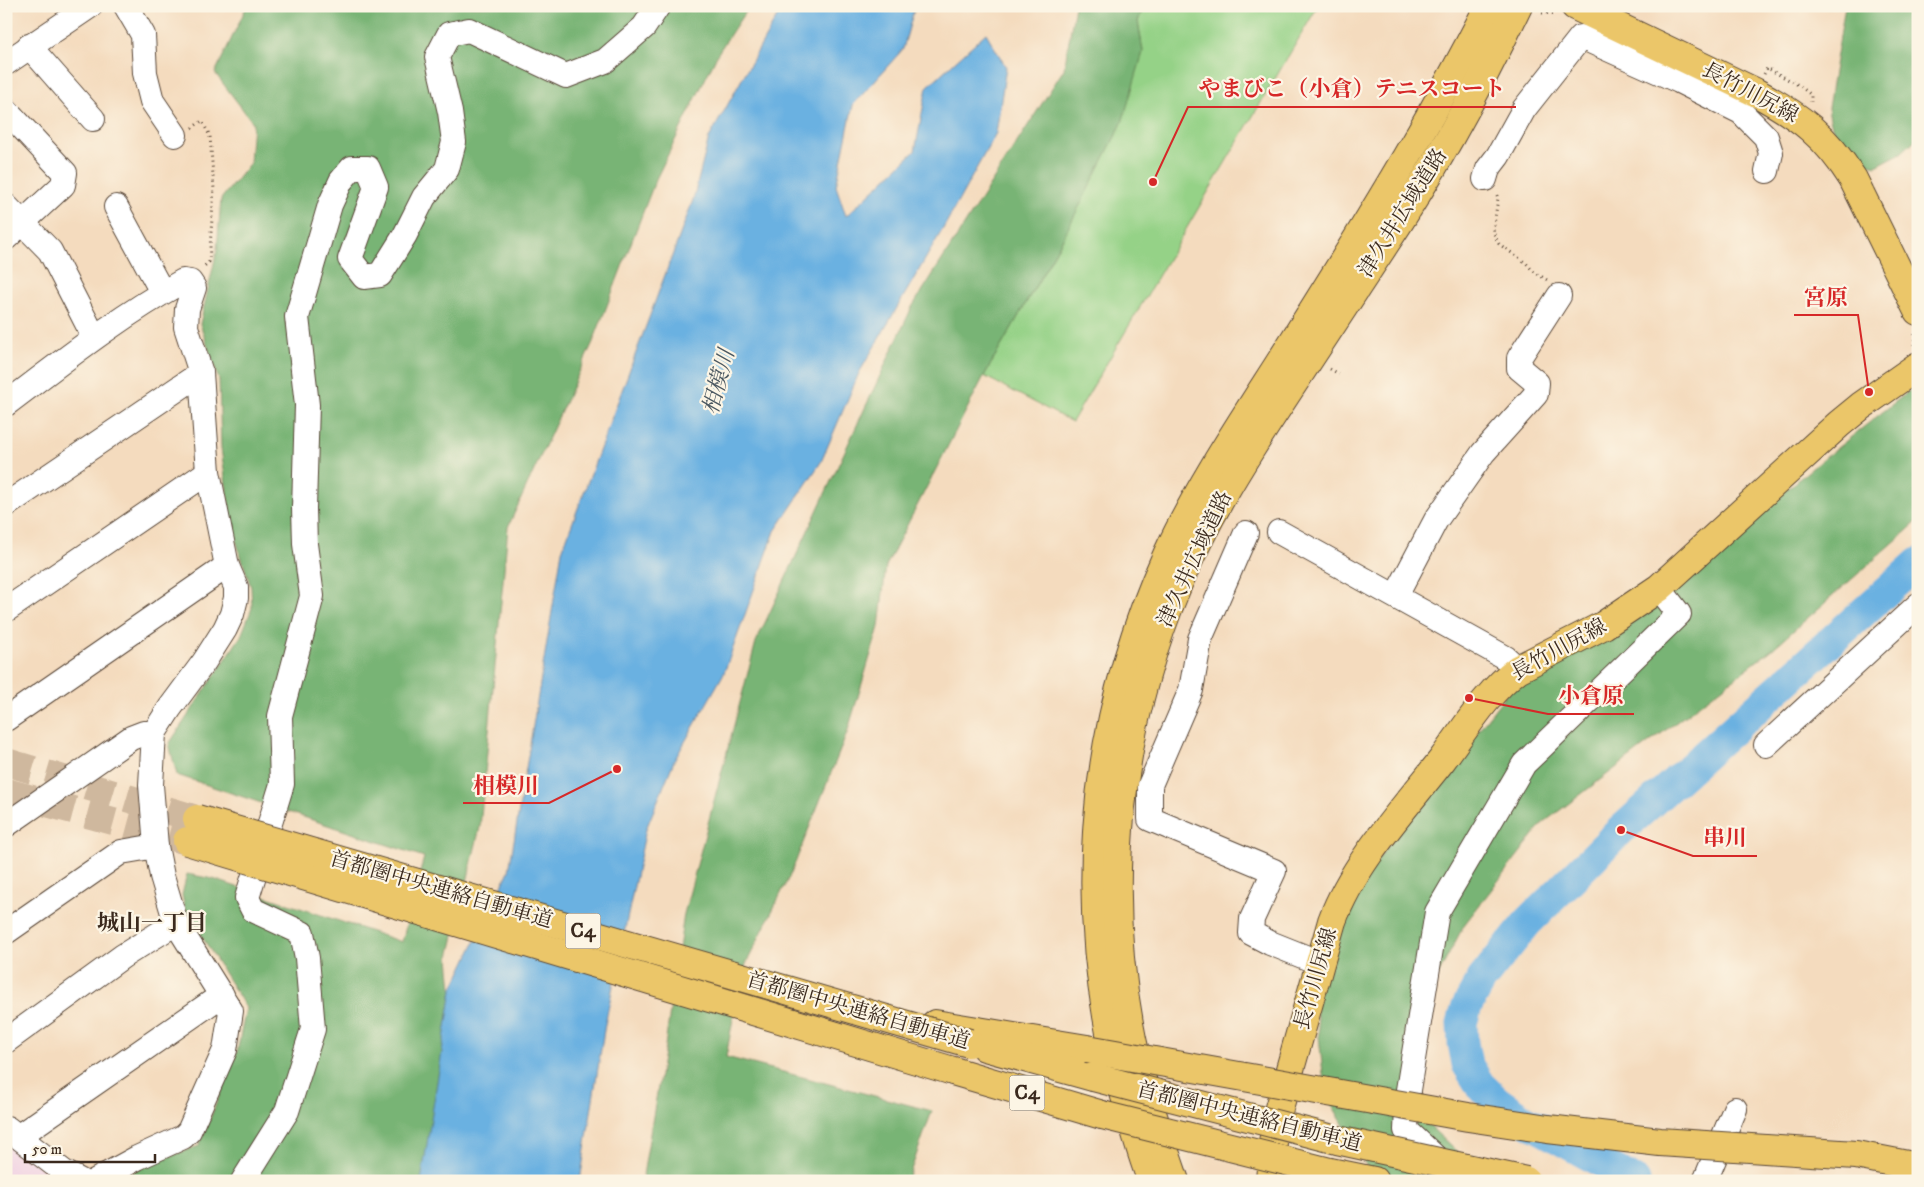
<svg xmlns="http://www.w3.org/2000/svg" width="1924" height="1187" font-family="'IM FELL DW Pica','Noto Serif JP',serif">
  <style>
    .built { fill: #f0d0e4 }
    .green { fill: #95d287; stroke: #687e52 }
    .forest { fill: #78b474; stroke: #5a6f49 }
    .water { fill: #6bb1e1; stroke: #536e80 }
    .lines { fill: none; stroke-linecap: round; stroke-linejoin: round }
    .river { stroke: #6bb1e1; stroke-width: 31 }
    .highway-tunnel { stroke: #cfb89e; stroke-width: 28; stroke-dasharray: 28 14; stroke-linecap: butt }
    .minor-casing { stroke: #574536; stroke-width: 26 }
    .major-casing { stroke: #574536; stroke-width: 30 }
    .highway-casing { stroke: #574536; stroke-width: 30 }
    .path { stroke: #574536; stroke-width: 3; stroke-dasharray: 1 4; stroke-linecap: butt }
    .minor { stroke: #fff; stroke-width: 24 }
    .major { stroke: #ebc669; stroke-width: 28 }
    .highway { stroke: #ebc669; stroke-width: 28 }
    .highway-bridge-casing { stroke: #574536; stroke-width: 30; stroke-linecap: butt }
    .highway-bridge { stroke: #ebc669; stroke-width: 28 }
    .labels { text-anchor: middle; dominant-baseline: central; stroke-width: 4.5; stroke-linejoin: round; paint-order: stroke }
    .shield { fill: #fcf5e5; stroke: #75675a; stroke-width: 1 }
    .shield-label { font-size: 20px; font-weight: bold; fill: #3b2a1e }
    .street-label { font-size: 21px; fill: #3b2a1e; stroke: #fcf5e5 }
    .water-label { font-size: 22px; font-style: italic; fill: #4c5962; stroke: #fcf5e5 }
    .neighbourhood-label { font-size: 22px; font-weight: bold; fill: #3b2a1e; stroke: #fcf5e5 }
    .leader { fill: none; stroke: #d62828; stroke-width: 2 }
    .callout-dot { fill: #d62828; stroke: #fcf5e5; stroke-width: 2 }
    .callout-label { font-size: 22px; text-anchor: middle; font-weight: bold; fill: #d62828; stroke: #fcf5e5; stroke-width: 4.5; stroke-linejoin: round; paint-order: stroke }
  </style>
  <rect width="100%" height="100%" fill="#fcf5e5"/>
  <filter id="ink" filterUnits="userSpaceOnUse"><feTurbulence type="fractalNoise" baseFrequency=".02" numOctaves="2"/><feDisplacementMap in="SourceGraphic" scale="10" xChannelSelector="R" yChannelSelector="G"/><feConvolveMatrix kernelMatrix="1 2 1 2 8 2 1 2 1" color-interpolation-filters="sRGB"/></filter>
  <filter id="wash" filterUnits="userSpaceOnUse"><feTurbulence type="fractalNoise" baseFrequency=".0096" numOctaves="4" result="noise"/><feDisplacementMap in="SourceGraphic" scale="20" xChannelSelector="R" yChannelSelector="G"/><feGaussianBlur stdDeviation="1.12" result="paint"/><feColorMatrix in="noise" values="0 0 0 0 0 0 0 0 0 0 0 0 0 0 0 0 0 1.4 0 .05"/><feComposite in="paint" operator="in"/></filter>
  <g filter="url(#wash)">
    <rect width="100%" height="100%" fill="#f4dbbe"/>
    <polygon class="built" points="6,1141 58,1181 6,1181"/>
    <polygon class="green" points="1144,6 1318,6 1072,422 984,376 1062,240 1143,52 1138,21"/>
    <g class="forest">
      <polygon points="247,6 749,6 718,53 655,181 593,342 508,527 480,827 449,957 452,990 422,1181 117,1181 148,1164 199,1146 237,1052 246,1008 185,909 182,895 187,874 213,879 402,942 424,857 177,775 169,744 241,636 252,608 251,587 232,528 221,448 219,380 200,324 217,250 221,199 250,163 253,123 215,73"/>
      <polygon points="1075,6 1144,6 1138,21 1143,52 1122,123 1062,240 984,376 886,566 879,627 847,733 791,873 746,964 737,997 726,1057 932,1111 907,1181 642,1181 665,1046 684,914 756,642 912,307 1064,69"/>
      <path d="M1845 6H1907L1912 61 1918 76V137L1901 153 1876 166C1869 164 1862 163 1856 160 1837 150 1831 127 1828 108Z"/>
      <polygon points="1918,384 1918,521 1769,652 1543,823 1464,925 1438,975 1411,1056 1419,1116 1488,1181 1375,1181 1325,1092 1314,990 1359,883 1519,678 1640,613 1817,464"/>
    </g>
    <polygon class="water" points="783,6 915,6 903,49 853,105 836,186 846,216 915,151 927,87 986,33 1006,67 996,133 944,227 859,373 821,462 775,531 724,673 674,761 646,829 605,1024 580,1181 421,1181 452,990 509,871 562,551 693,200 709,138"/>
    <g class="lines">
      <polyline class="river" points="1635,1181 1523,1119 1497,1101 1480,1085 1467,1064 1463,1043 1462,1023 1467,1006 1482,979 1527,923 1621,830 1918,563"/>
    </g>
  </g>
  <g filter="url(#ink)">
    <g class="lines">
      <g class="highway-tunnel">
        <polyline points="6,762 197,819"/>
        <polyline points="6,792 187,841"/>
      </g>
      <defs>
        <g id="minor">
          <polyline points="126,6 143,35 145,73 152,101 175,135"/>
          <polyline points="29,46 93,119"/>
          <polyline points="6,63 90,6"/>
          <polyline points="6,110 65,173 63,185 6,238"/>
          <polyline points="1485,179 1488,169 1498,156 1524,109 1581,37 1679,81 1741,112 1766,137 1771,153 1767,171"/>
          <polyline points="6,206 50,251 94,337"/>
          <polyline points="116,207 162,292"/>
          <path d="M6 404C63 361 120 316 183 281L190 282 194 288 187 309 186 327 201 373 208 472 227 566 236 587V598L232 614 225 629 204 662 170 708 154 733 151 785 156 846 162 876 176 923 231 1011 225 1050 189 1131 183 1137 137 1158 95 1181"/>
          <polyline points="6,505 201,373"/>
          <polyline points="1279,532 1506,658 1518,669"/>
          <polyline points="1246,533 1200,639 1191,690 1150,785 1150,819 1274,871 1252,919 1251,933 1270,943 1320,963"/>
          <polyline points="1396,596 1436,520 1483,453 1536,394 1537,383 1519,368 1519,358 1559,296"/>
          <polyline points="6,610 208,472"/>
          <polyline points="6,719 227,566"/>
          <polyline points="1766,745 1918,605"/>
          <polyline points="6,825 131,738 144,733 154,733"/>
          <polyline points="6,932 121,852 156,846"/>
          <polyline points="6,1041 123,956 176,923"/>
          <polyline points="7,1128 64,1172 81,1181"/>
          <polyline points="19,1136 222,995"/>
          <polyline points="1445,1166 1406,1130 1408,1090 1437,912 1524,764 1679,614 1659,588"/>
          <polyline points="243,1181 287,1111 313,1029 307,958 302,933 253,910 247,898 282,784 280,716 312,596 305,544 304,508 307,405 297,317 330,205 341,181 352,168 368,168 376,187 350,259 364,277 380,275 405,235 424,197 447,169 454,142 450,112 437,57 449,34 469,30 566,76 605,61 644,27 658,6"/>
          <polyline points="1705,1181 1735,1109"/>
        </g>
        <g id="major">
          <path d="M1575 6 1755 92C1800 116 1826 136 1853 179L1918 311"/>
          <path d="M1152 1181C1142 1157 1136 1132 1128 1107 1074 921 1087 732 1167 555 1201 481 1248 413 1291 345 1361 234 1430 123 1489 6"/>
          <path d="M1175 1181C1159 1135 1142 1087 1132 1039 1101 887 1118 726 1178 584 1206 518 1244 458 1283 399 1315 350 1347 302 1379 253 1432 174 1477 92 1518 6"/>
          <path d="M1270 1181 1273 1142 1279 1108 1332 921C1354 862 1404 809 1442 760 1465 729 1487 692 1518 669L1604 625 1659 588 1839 424 1861 406 1918 366"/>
        </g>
        <g id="highway">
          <polyline points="935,1024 1087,1049"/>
          <polyline points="985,1047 1093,1077"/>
          <polyline points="953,1071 1102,1115"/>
          <polyline points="1330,1172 1374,1181"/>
        </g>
      </defs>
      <use href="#minor" class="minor-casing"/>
      <use href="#major" class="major-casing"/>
      <use href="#highway" class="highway-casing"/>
      <g class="path">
        <polyline points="1542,13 1556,14"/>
        <polyline points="1764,74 1767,68 1800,86 1811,95 1811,102"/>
        <polyline points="192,128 202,121 210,136 214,189 209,262 202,268"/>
        <polyline points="1497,195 1498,198 1493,232 1499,244 1526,263 1533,271 1547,280"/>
        <polyline points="1914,345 1915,331"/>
        <polyline points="1330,369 1339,374"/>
      </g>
      <use href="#minor" class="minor"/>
      <use href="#major" class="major"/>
      <use href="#highway" class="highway"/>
      <defs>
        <g id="highway-bridge">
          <polyline points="197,819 969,1043"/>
          <polyline points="187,841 953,1071"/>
          <polyline points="1087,1049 1468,1117 1548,1129 1660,1142 1856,1155 1918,1167"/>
          <polyline points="1093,1077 1337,1140 1526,1181"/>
          <polyline points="1102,1115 1330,1172"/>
        </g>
      </defs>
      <use href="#highway-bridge" class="highway-bridge-casing"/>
      <use href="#highway-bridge" class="highway-bridge"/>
    </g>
  </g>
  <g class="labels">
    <g class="shield">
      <rect x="565.5" y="913.5" width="35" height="35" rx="4"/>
      <rect x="1009.5" y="1075.5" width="35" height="35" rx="4"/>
    </g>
    <g class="shield-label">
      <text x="583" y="931">C4</text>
      <text x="1027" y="1093">C4</text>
    </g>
    <g class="street-label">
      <text transform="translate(1750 93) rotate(28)">長竹川尻線</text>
      <text transform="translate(1403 213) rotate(-58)">津久井広域道路</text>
      <text transform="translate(1195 559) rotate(-65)">津久井広域道路</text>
      <text transform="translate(1559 650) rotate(-29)">長竹川尻線</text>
      <text transform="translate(441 890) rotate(16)">首都圏中央連絡自動車道</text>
      <text transform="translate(1316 979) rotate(-74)">長竹川尻線</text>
      <text transform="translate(858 1011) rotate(16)">首都圏中央連絡自動車道</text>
      <text transform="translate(1249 1117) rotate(14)">首都圏中央連絡自動車道</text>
    </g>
    <g class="water-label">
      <text transform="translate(719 382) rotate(-75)">相模川</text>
    </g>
    <g class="neighbourhood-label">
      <text x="152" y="923">城山一丁目</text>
    </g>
  </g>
  <path class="leader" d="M1153 182L1188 107H1516M1869 392L1858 315H1794M1469 698L1548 714H1634M617 769L549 803H463M1621 830L1693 856H1757"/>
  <g class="callout-dot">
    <circle cx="1153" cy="182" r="5"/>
    <circle cx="1869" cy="392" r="5"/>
    <circle cx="1469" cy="698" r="5"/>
    <circle cx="617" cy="769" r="5"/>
    <circle cx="1621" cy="830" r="5"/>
  </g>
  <g class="callout-label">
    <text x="1352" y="96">やまびこ（小倉）テニスコート</text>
    <text x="1826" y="305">宮原</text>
    <text x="1591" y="703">小倉原</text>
    <text x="506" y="793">相模川</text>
    <text x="1725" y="845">串川</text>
  </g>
  <rect width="1924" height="1187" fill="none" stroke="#fcf5e5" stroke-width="25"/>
  <path d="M25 1154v8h130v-8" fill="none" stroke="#3b2a1e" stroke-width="2.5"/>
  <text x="32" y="1154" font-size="15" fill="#3b2a1e" stroke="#fcf5e5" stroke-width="4" paint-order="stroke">50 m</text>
</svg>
